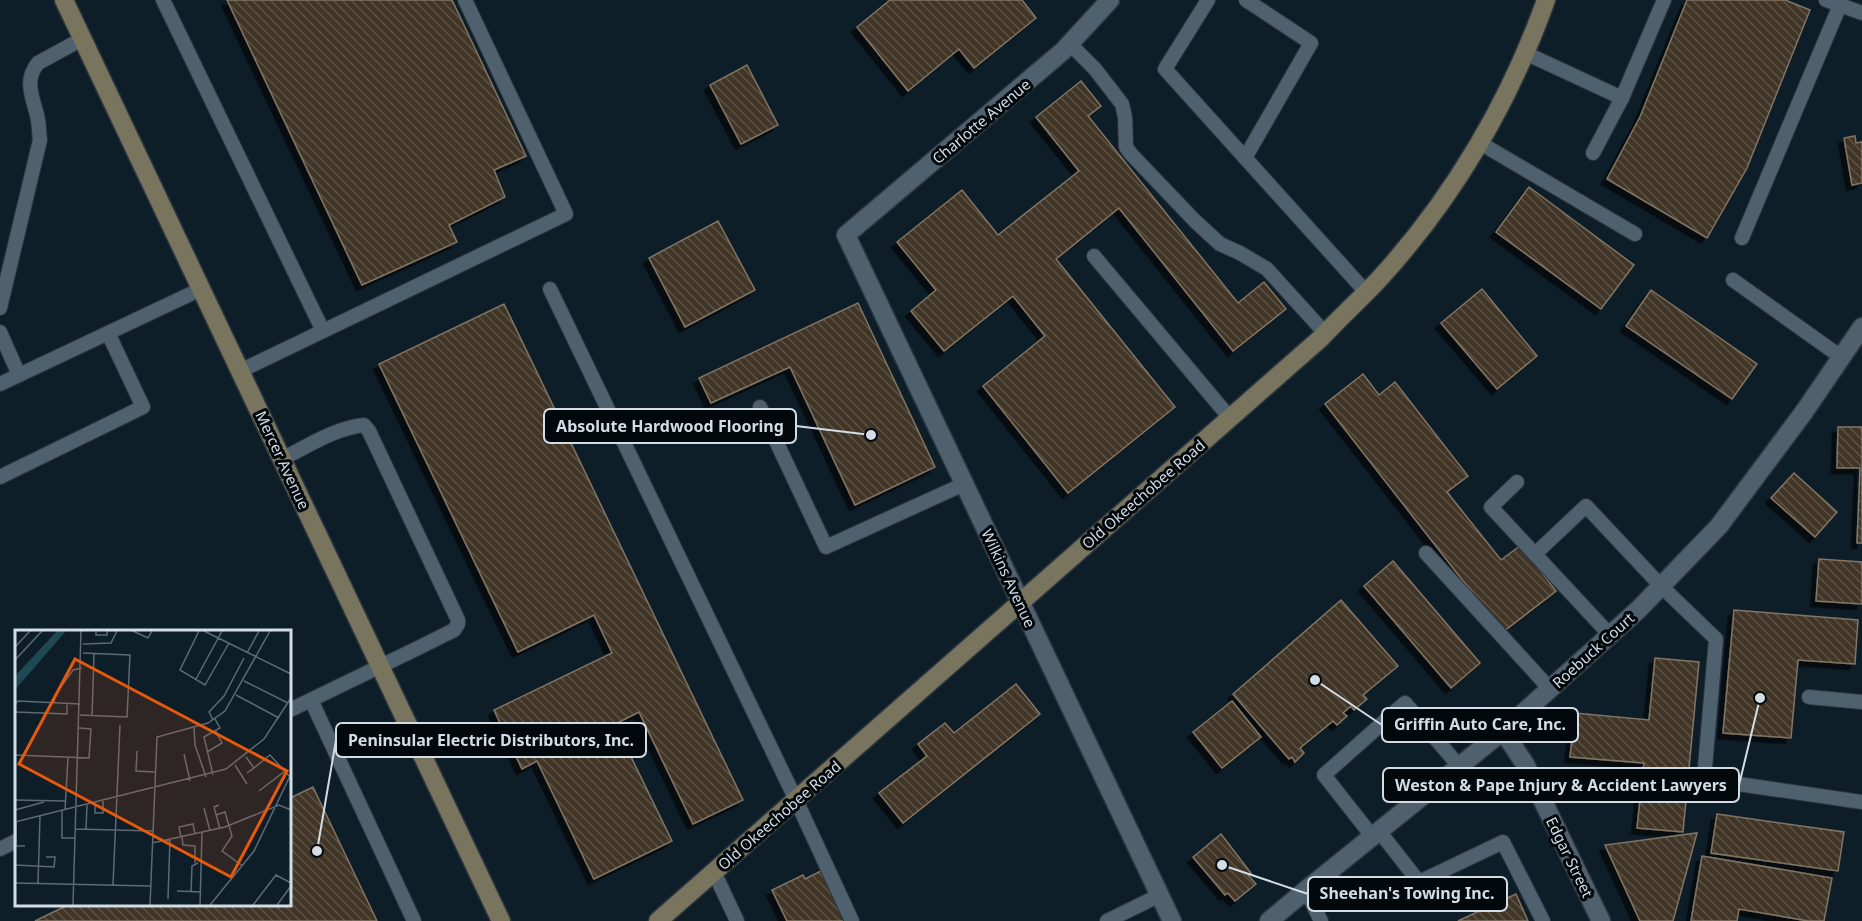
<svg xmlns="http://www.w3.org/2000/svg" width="1862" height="921" font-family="'Noto Sans',sans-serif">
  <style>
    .building { fill: url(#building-back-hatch); stroke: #827564; stroke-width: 1.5; filter: url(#shadow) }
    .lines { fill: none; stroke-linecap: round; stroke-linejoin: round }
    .lane-casing { stroke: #2e3740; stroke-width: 16 }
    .street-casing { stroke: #2e3740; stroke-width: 21 }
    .secondary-casing { stroke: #2e3740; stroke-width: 21 }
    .lane { stroke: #4f616e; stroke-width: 14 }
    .street { stroke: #4f616e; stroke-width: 18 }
    .secondary { stroke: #78745d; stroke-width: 18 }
    .labels { text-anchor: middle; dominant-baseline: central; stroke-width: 6; stroke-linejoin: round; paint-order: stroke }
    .street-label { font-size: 15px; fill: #d3dde5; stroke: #03080c }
    .inset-road { fill: none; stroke: #5d6a74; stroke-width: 1.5 }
    .view { fill: #e8590c; fill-opacity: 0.15; stroke: #e8590c; stroke-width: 3 }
    .inset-edge { fill: none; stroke: #d3dde5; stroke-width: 3 }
    .leader { fill: none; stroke: #d3dde5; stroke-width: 2 }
    .callout-dot { fill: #d3dde5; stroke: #03080c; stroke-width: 2 }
    .callout { fill: #03080c; stroke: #d3dde5; stroke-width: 2 }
    .callout-label { font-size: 16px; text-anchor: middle; font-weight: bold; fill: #d3dde5 }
  </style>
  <defs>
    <pattern id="building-back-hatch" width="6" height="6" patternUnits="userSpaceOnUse" patternTransform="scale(1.5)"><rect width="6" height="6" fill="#413525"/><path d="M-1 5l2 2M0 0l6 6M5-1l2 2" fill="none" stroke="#5c5244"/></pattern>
    <filter id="shadow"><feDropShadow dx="-5.5" dy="5.5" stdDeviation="0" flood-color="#0009"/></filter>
  </defs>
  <rect width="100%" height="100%" fill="#0e1e29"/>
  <g class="building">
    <polygon points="227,0 452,0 526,156 494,170 505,197 449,225 457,242 362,285"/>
    <polygon points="890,0 1022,0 1036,18 974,68 959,49 908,91 857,27"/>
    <polygon points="1687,0 1785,0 1810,10 1747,168 1707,238 1607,179 1640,117"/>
    <polygon points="747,65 778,125 741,144 710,85"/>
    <polygon points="1081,81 1101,106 1088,116 1238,303 1264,282 1286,309 1233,351 1119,208 1056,259 1175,407 1068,493 983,386 1045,336 1013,296 944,351 911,311 936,290 897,242 962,190 998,235 1079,171 1036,117"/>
    <polygon points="1855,136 1856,143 1862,142 1862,183 1852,185 1844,138"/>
    <polygon points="1529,187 1634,265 1601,309 1496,232"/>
    <polygon points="718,221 755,290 685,327 649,258"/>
    <polygon points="1482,289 1537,356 1497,389 1441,323"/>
    <polygon points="1651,290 1757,364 1732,399 1626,326"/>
    <polygon points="858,303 935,467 855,505 790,367 711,403 699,378"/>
    <polygon points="504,304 743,800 693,824 639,712 615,724 672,841 594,879 537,761 522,769 494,710 612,653 594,615 518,652 379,364"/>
    <polygon points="1363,374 1379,395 1395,382 1468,476 1447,492 1501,560 1521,545 1556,591 1503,632 1325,404"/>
    <polygon points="1838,427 1862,427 1862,543 1857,543 1860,468 1837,468"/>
    <polygon points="1794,473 1837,512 1815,537 1771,498"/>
    <polygon points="1819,559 1862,562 1862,604 1816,601"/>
    <polygon points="1393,561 1480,663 1451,688 1364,586"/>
    <polygon points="1341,600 1398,666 1363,695 1367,699 1354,710 1351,706 1343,713 1347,716 1337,725 1333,721 1300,748 1304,753 1295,762 1292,757 1289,759 1233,694"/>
    <polygon points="1734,610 1858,620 1855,664 1798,660 1791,738 1723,733"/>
    <polygon points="1655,658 1699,662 1683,832 1637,828 1644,763 1570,757 1575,713 1649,720"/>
    <polygon points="1016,684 1040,714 903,823 879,793 927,756 918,744 945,723 954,733"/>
    <polygon points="1232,701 1261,737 1222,768 1193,732"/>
    <polygon points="313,787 377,921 35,921 70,904 290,904 290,798"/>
    <polygon points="1717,814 1844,832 1838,871 1711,853"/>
    <polygon points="1697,833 1673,921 1640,921 1605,845"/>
    <polygon points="1221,834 1251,873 1248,875 1256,884 1235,901 1228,893 1225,895 1193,857"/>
    <polygon points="1702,856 1832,878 1824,921 1808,921 1739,909 1737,921 1691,921"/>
    <polygon points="825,869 850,921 787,921 772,890 803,875 805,879"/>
    <polygon points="1516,894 1528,921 1458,921"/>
  </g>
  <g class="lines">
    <defs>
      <g id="lane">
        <polyline points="163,0 323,331"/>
        <polyline points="1208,0 1165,69 1366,292"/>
        <polyline points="1826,0 1862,13"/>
        <polyline points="1070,44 1095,69 1122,104 1125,117 1126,147 1131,154 1195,221 1220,244 1240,253 1267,269 1325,333"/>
        <polyline points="1525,53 1622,98 1593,153"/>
        <polyline points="1622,98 1664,0"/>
        <polyline points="1480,143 1635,234"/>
        <polyline points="1245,158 1311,43 1246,0"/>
        <polyline points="1742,238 1840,5"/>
        <polyline points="1094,256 1230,418"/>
        <polyline points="1733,280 1841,357"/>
        <polyline points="550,289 796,800 852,921"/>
        <path d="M0 308 40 140C39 132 39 123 37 115 32 96 24 80 38 63L82 39"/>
        <polyline points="0,332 19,375"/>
        <polyline points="240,371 566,214 465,0"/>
        <polyline points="0,384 201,289"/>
        <polyline points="760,407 826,547 964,484"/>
        <path d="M282 459C308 446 335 428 364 425L369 431 458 620V624L454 630 420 647 290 710"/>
        <polyline points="0,477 143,407 108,333"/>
        <polyline points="1517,482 1491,507 1610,635"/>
        <polyline points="1426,553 1550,689"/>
        <polyline points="1535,554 1586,506 1661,586 1716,639 1704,779 1862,802"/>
        <polyline points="1809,697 1862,702"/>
        <polyline points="311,700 414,921"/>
        <polyline points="1379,831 1419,882 1503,842 1543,921"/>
        <polyline points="1372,836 1324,775 1405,703 1459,766"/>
        <polyline points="0,849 16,841"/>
        <polyline points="714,872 737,921"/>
        <polyline points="1306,890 1321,921"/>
        <polyline points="1107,921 1160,895"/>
      </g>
      <g id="street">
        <polyline points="1110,0 1063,51 846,235 1172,921"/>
        <polyline points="1503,731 1525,764 1601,921"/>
        <polyline points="1269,921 1306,890 1503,731 1639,609 1719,526 1804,412 1862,327"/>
      </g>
      <g id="secondary">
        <polyline points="64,0 501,921"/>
        <path d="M658 921 1321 338C1340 317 1362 298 1381 277 1454 197 1510 101 1546 0"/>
      </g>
    </defs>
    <use href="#lane" class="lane-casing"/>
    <use href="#street" class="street-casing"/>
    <use href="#secondary" class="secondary-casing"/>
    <use href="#lane" class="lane"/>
    <use href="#street" class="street"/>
    <use href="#secondary" class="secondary"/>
  </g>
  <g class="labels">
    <g class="street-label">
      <text transform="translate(981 121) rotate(-40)">Charlotte Avenue</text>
      <text transform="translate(283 460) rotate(65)">Mercer Avenue</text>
      <text transform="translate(1143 494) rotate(-41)">Old Okeechobee Road</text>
      <text transform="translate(1009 578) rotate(65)">Wilkins Avenue</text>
      <text transform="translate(1593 650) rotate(-42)">Roebuck Court</text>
      <text transform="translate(779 815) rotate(-41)">Old Okeechobee Road</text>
      <text transform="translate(1570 857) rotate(64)">Edgar Street</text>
    </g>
  </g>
  <g transform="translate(15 630)">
    <rect width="276" height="276" fill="#0e1e29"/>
    <path d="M42 1H51L0 60V46Z" fill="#1f4852"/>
    <path class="inset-road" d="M81 1V5H92V1M118 1 133 8 137 1M184 1 165 40 190 55 214 13M189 1 276 44M68 14 96 13 102 1M0 17 15 1M232 23 244 1M0 30 27 1M181 49 207 1M229 51 273 73M221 65 264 88M39 72 40 65 58 40 67 38M0 74 3 71 65 74M0 82 52 84V73M65 85 112 87 115 25 68 23M77 86 79 24M198 90 194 82 209 66 229 28M179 98 180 115 191 147M122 121 121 141 141 142M192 122 207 113 200 100M169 124 175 151M0 125 74 128 76 99 64 98M231 127 239 138 232 143M220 135 232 154M239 138 255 125 275 147M198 145 189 107 205 98 200 89M244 161 270 141M0 170 51 171M80 173V183H88V171M204 175 199 177 205 199M189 178 195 201M0 180 29 172M50 180 53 127M47 181V208H60M201 185 210 182 217 206 207 221 228 236M0 192 211 139 249 109 276 68M1 192V216H10M60 199 138 201M71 199 72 175M166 207 164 197 178 194 180 204M167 207 168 215 180 216V233M137 213 210 197 264 175 276 180M0 235 39 237 40 227H31M0 253 135 256M23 253 25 186M98 255 105 95M162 261 186 262M176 262 177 236 183 233M153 269 155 209M58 275 66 1M135 275 142 107 193 93 210 81 255 1M185 275 187 203M195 275 239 221 276 144M238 275 261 245 276 253M262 275 276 256"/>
    <path class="view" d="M60 29 272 141 216 247 4 134Z"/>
    <rect width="276" height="276" class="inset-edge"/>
  </g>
  <path class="leader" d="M871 435L796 426M1315 680L1382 725M317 851L336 740M1760 698L1739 785M1222 865L1308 894"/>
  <g class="callout-dot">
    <circle cx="871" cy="435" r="6"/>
    <circle cx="1315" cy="680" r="6"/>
    <circle cx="317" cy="851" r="6"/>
    <circle cx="1760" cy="698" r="6"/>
    <circle cx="1222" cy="865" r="6"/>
  </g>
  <g class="callout">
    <rect x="544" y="409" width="252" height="34" rx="6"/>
    <rect x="1382" y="708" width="196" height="34" rx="6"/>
    <rect x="336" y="723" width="310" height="34" rx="6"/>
    <rect x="1383" y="768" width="356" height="34" rx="6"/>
    <rect x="1308" y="877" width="199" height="34" rx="6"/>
  </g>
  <g class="callout-label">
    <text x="670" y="432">Absolute Hardwood Flooring</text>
    <text x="1480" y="730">Griffin Auto Care, Inc.</text>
    <text x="491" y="746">Peninsular Electric Distributors, Inc.</text>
    <text x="1561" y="791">Weston &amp; Pape Injury &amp; Accident Lawyers</text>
    <text x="1407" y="899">Sheehan's Towing Inc.</text>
  </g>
</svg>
